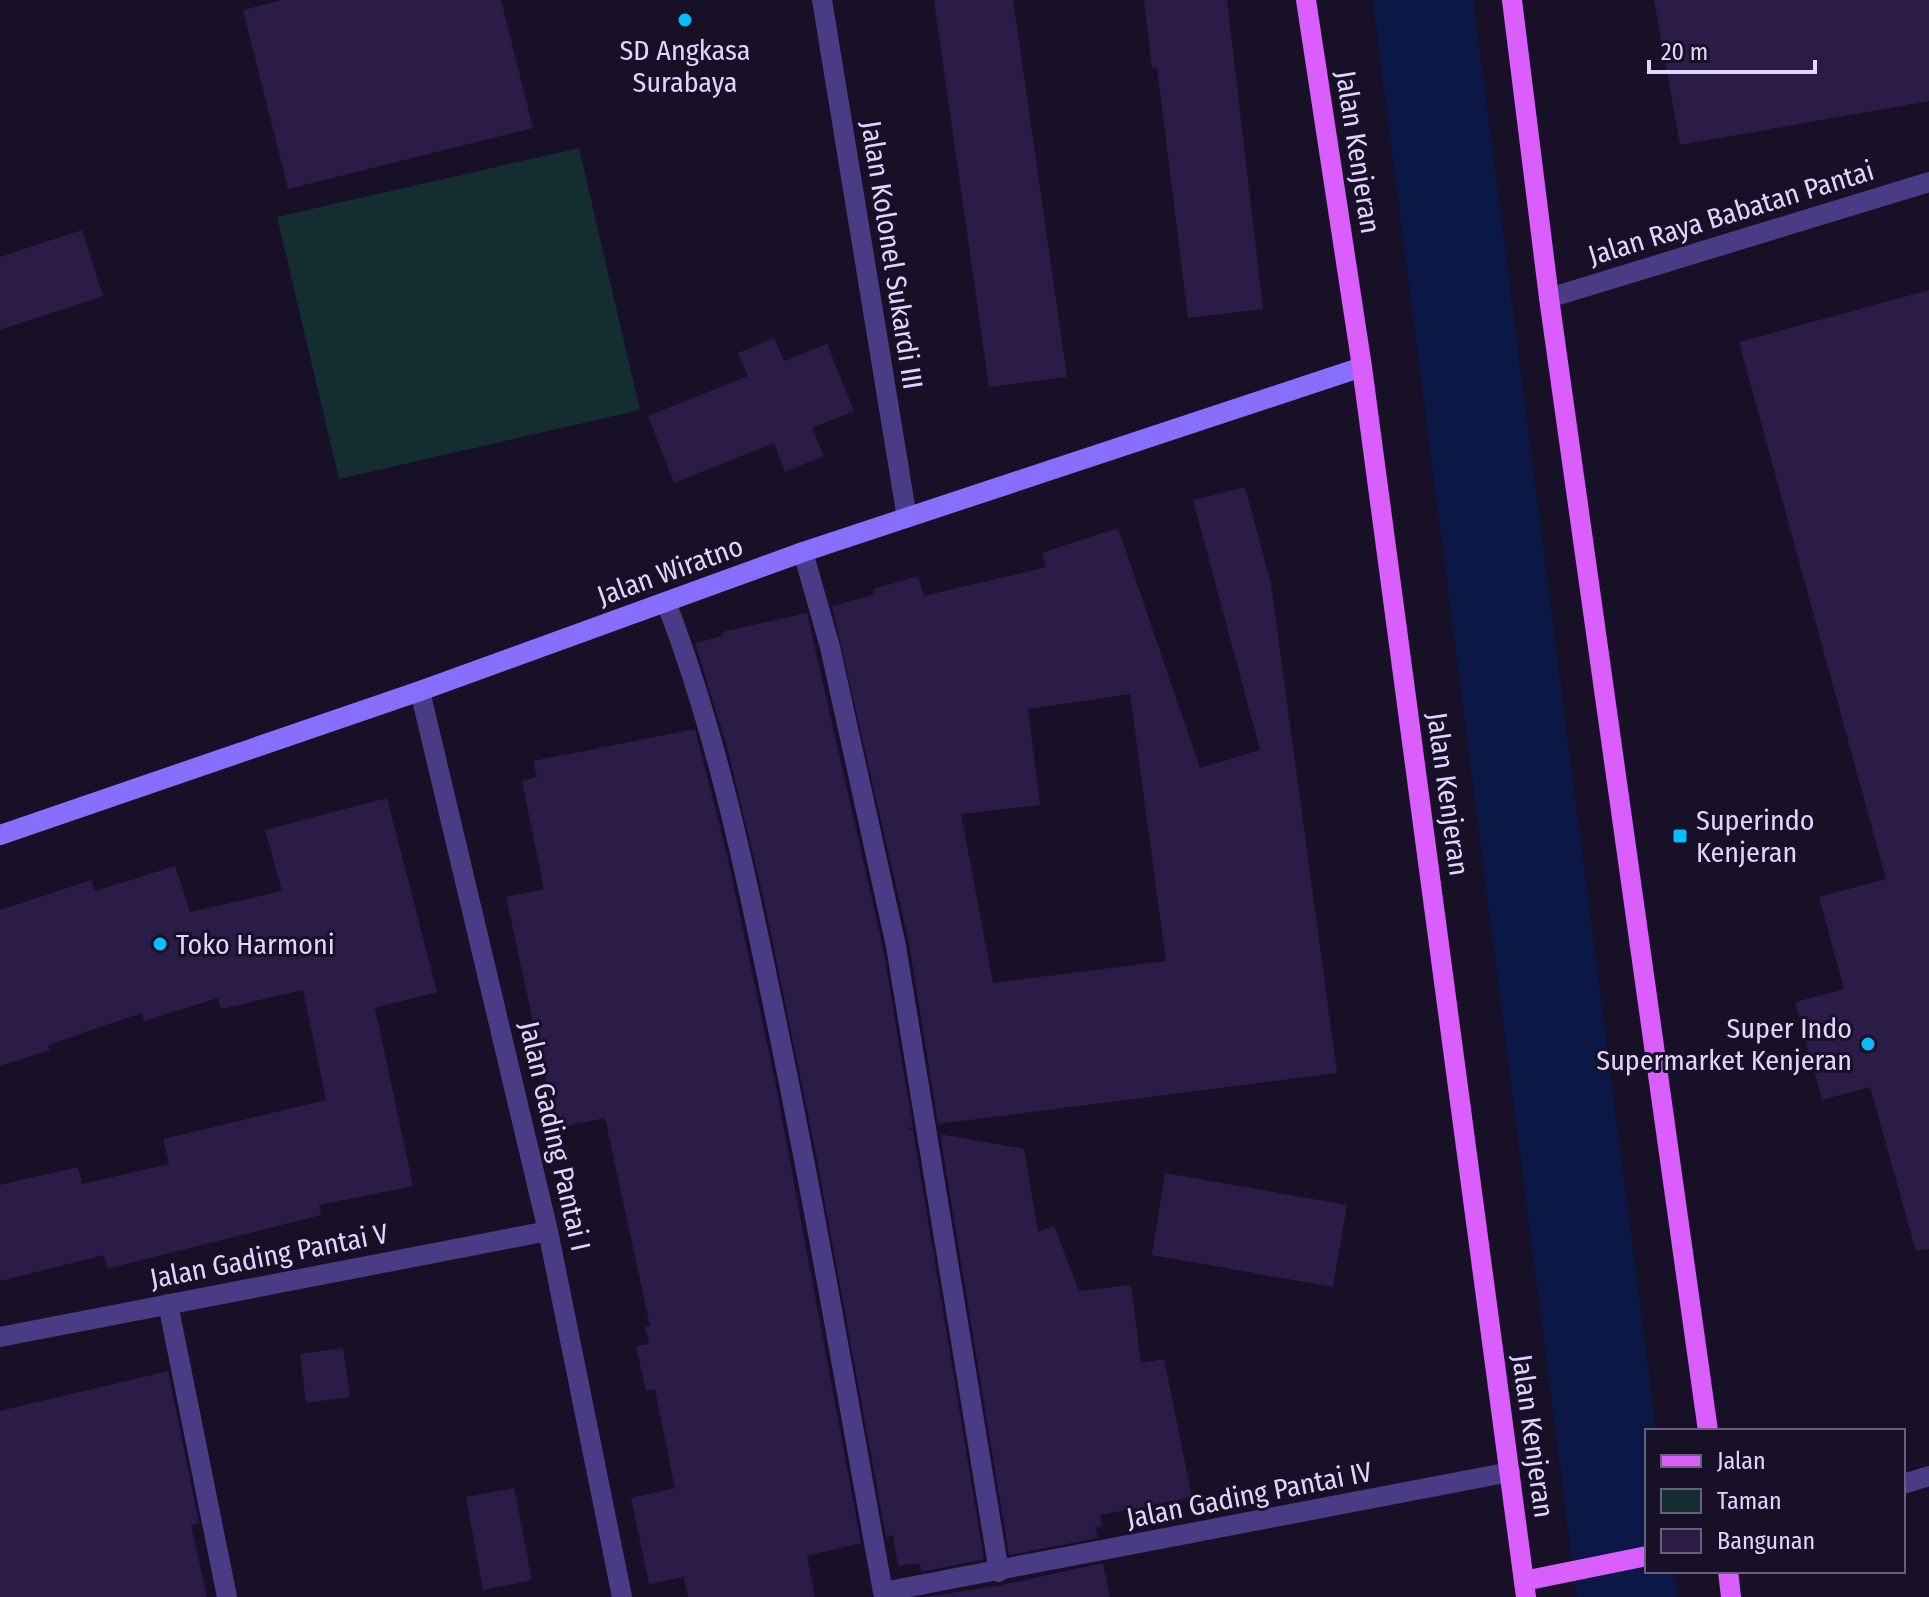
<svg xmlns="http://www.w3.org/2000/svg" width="1929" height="1597" font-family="'Fira Sans Condensed',sans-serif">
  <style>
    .green { fill: #132d30 }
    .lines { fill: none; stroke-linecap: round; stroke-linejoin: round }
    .river { stroke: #0b1744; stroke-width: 100 }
    .building { fill: #2b1c47; fill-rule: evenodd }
    .minor { stroke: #493b84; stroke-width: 20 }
    .secondary { stroke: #876efd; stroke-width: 20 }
    .primary { stroke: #d95efd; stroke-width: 20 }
    .poi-dot { fill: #05befb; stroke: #171026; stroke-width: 3 }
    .labels { text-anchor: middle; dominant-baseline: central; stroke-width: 6; stroke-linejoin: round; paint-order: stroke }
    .poi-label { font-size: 28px; fill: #e0d5fe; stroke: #171026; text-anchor: start }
    .street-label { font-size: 28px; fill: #e0d5fe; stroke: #171026 }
  </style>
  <rect width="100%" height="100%" fill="#171026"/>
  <polygon class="green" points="579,148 640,410 339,479 277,217"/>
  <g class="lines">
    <polyline class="river" points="1423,0 1627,1597"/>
  </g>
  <g class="building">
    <polygon points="282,0 501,0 533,128 288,189 243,10"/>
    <polygon points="934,0 1013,0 1067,377 989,387"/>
    <polygon points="1144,0 1227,0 1263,309 1188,318 1157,67 1152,68"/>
    <polygon points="1654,0 1929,0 1929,101 1680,145"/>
    <polygon points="82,230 103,296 0,330 0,257"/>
    <polygon points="1929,290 1929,1249 1916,1251 1870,1087 1822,1100 1795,1002 1844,989 1819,897 1886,879 1739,342"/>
    <polygon points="774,338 784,361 827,344 854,411 812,428 824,456 785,472 774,443 674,483 648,416 748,376 738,353"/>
    <path d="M1245 487 1271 584 1337 1073 938 1124 909 943 832 606 874 595 873 589 918 576 924 596 1046 567 1042 553 1118 528 1200 768 1260 750 1193 500ZM1130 694 1166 961 993 983 961 814 1040 805 1028 709Z"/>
    <polygon points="807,613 883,948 913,1127 906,1128 913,1130 984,1559 921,1572 920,1563 898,1566 893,1535 886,1537 815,1149 764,900 727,747 695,643 723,636 722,632"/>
    <polygon points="695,729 727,855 775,1081 861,1543 807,1556 815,1597 688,1597 684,1577 649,1584 631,1498 675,1488 655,1389 646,1391 636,1346 649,1344 645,1327 650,1326 605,1118 556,1128 506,897 544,889 522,781 537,777 533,761"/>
    <polygon points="387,798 437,992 375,1008 413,1186 319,1205 321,1215 107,1269 104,1255 0,1281 0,1185 78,1167 82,1184 169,1164 163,1139 326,1100 303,990 221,1009 218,998 144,1021 142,1013 48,1045 50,1050 0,1066 0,910 91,880 95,891 175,866 190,912 282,891 265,830"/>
    <polygon points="940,1134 1024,1149 1038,1232 1054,1226 1079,1291 1131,1285 1141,1363 1164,1359 1192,1497 1100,1515 1102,1526 1095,1527 1098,1538 1009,1555"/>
    <polygon points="1165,1173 1347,1205 1333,1287 1152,1255"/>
    <polygon points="343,1348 350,1397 306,1403 300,1354"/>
    <polygon points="168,1371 199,1523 191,1525 207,1597 0,1597 0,1411"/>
    <polygon points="514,1488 532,1580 483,1590 466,1497"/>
    <polygon points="1103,1563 1110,1597 926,1597 1002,1585"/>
  </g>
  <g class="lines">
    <g class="minor">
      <polyline points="822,0 907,518"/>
      <polyline points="1549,298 1929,182"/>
      <polyline points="803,552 830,647 896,946 999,1572"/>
      <path d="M666 602C716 732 745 869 773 1005 814 1200 847 1396 883 1592L1510 1472"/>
      <polyline points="420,691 548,1231 622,1597"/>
      <polyline points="168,1304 227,1597"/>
      <polyline points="0,1337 548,1231"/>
      <polyline points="1903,1484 1929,1476"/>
    </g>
    <polyline class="secondary" points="0,835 420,691 803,552 1362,367"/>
    <g class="primary">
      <polyline points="1306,0 1362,367 1526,1597"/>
      <polyline points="1512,0 1549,298 1708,1431"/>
      <polyline points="1728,1571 1731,1597"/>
      <polyline points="1524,1581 1647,1556"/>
    </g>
  </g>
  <g class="poi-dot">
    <circle cx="685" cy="20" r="8"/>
    <rect x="1672" y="828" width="16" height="16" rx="4"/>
    <circle cx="160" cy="944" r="8"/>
    <circle cx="1868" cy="1044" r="8"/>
  </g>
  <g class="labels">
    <g class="poi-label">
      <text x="685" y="50" text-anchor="middle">SD Angkasa<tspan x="685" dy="32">Surabaya</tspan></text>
      <text x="1696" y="820">Superindo<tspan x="1696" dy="32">Kenjeran</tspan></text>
      <text x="176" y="944">Toko Harmoni</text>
      <text x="1852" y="1028" text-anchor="end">Super Indo<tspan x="1852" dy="32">Supermarket Kenjeran</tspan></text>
    </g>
    <g class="street-label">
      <text transform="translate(1358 152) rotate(81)">Jalan Kenjeran</text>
      <text transform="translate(1731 213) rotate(-17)">Jalan Raya Babatan Pantai</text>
      <text transform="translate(892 255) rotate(81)">Jalan Kolonel Sukardi III</text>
      <text transform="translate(670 571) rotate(-20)">Jalan Wiratno</text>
      <text transform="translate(1448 794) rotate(82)">Jalan Kenjeran</text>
      <text transform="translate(555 1136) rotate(77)">Jalan Gading Pantai I</text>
      <text transform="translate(269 1256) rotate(-11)">Jalan Gading Pantai V</text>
      <text transform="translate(1533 1436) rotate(82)">Jalan Kenjeran</text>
      <text transform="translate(1249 1495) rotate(-11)">Jalan Gading Pantai IV</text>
    </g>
  </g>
  <rect x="1645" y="1429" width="260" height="144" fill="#171026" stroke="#675f7c" stroke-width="2"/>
  <rect x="1661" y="1455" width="40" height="12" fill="#d95efd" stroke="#675f7c" stroke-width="2"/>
  <text x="1717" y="1469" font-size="24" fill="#e0d5fe">Jalan</text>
  <rect x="1661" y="1489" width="40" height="24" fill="#132d30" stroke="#675f7c" stroke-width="2"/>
  <text x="1717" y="1509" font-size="24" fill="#e0d5fe">Taman</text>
  <rect x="1661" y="1529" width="40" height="24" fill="#2b1c47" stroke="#675f7c" stroke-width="2"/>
  <text x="1717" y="1549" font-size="24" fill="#e0d5fe">Bangunan</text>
  <path d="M1649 60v12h166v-12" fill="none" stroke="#e0d5fe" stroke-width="4"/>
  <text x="1661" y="60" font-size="24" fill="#e0d5fe" stroke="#171026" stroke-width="6" paint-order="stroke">20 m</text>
</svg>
